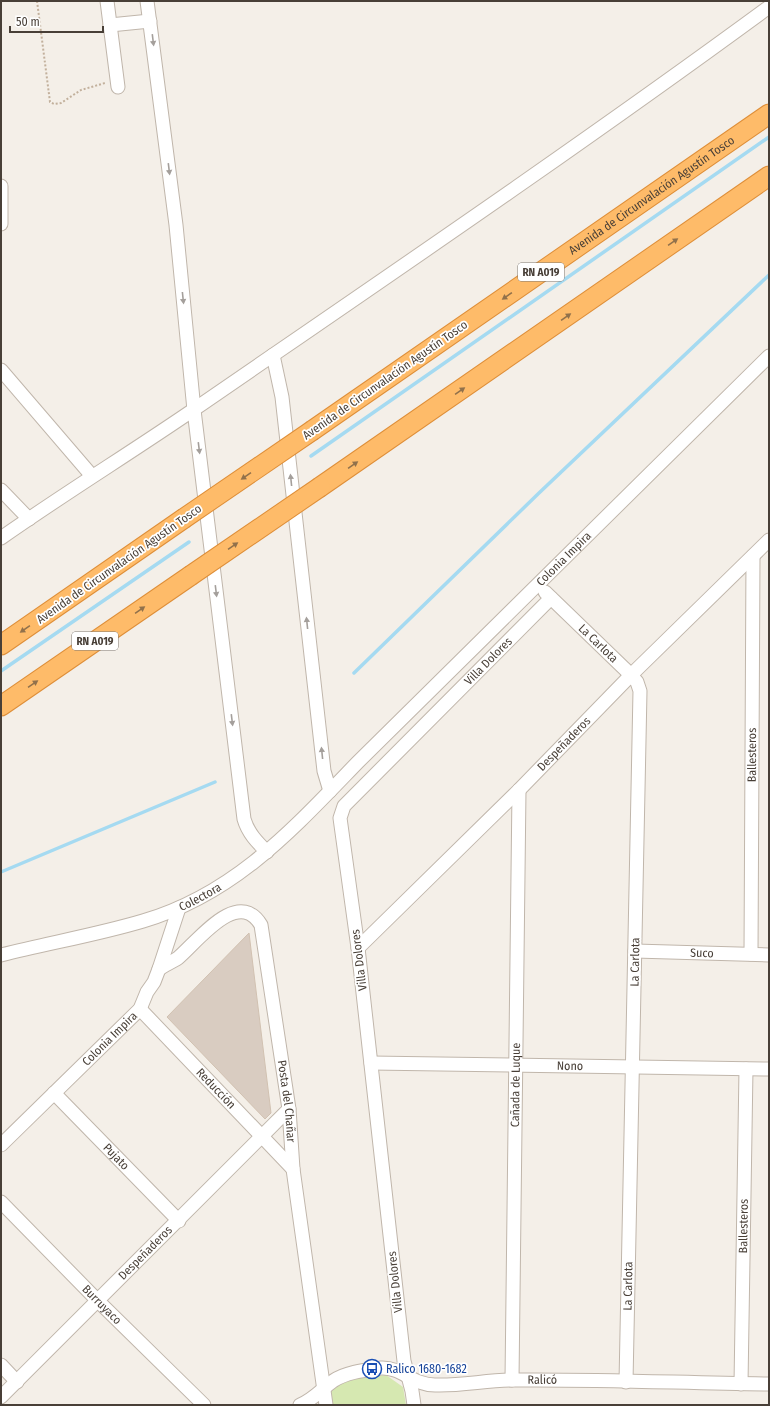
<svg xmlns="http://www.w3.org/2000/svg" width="770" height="1406" font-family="'Fira Sans Condensed',sans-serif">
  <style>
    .green { fill: #d6e8b1 }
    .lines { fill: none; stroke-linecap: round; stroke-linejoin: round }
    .stream { stroke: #a5daf1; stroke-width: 3.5 }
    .building { fill: #d9ccc1; stroke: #d1c1b1 }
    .minor-casing { stroke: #c0b6ab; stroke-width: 15 }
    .highway-casing { stroke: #de8e38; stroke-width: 21 }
    .path { stroke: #c2b09c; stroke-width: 2; stroke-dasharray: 2 2; stroke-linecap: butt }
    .minor { stroke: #fff; stroke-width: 13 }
    .highway { stroke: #febb69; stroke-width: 19 }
    .highway-bridge-casing { stroke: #de8e38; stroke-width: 21; stroke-linecap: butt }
    .highway-bridge { stroke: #febb69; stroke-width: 19 }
    .oneway { fill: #a49f9b }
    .oneway2 { fill: #91714b }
    .labels { text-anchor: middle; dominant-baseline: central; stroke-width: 3.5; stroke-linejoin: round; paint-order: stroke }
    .shield { fill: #fff; stroke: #7f7973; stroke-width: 1 }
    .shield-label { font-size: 11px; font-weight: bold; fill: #483f37 }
    .street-label { font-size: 12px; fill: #483f37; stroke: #fff }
    .transit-label { font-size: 12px; fill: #164399; stroke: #fff; text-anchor: start }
  </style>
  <rect width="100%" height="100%" fill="#f4efe8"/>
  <polygon class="green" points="386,1375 403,1387 406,1405 330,1405 327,1388 358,1378"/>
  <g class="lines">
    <g class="stream">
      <polyline points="311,456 769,137"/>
      <polyline points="1,671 189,542"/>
      <polyline points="354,673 539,493 769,275"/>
      <polyline points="1,872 215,782"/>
    </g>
  </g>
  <polygon class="building" points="249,933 271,1113 265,1119 167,1017"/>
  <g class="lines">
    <defs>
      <g id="minor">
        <polyline points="107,1 118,87"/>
        <path d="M147 1 176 225 194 410 244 819C248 833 257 842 267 852"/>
        <polyline points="110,25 150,21"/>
        <polyline points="1,186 1,224"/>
        <polyline points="273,355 282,397 324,771 330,791"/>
        <polyline points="1,370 92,476"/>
        <polyline points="1,490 29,519"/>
        <path d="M1 538C65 493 132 452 196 408 388 276 581 145 769 7"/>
        <path id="s1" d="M545 592 631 675 637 682 640 691 626 1382"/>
        <path id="s2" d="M358 948 519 790 631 675 769 540"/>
        <path id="s3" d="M635 951 769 955"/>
        <path id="s4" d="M751 954 753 556"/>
        <path id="s5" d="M1 955C48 943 96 935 143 921 235 894 293 829 358 762L769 356"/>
        <path id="s6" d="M159 969C165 965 172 962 178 958 198 941 238 887 261 925L289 1109 293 1169 326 1405"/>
        <path id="s7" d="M140 1009 293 1169"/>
        <path id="s8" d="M371 1063 769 1069"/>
        <path id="s9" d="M54 1093 179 1221"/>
        <path id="s10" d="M1 1145 140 1009 147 992 154 982 159 969 179 908"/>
        <path id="s11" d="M1 1202 98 1301 204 1405"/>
        <polyline points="1,1365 17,1382"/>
        <path id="s12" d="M512 1380 519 790"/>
        <path id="s13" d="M741 1384 746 1069"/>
        <path id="s14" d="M1 1397 289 1109"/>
        <path id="s15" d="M300 1405C313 1400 322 1389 333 1381 346 1372 366 1370 381 1368 402 1367 412 1385 435 1385 461 1386 487 1380 514 1380 599 1379 684 1383 769 1384"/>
        <path id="s16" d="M414 1405 412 1391 404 1361 358 948 340 818 344 806 551 598"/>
      </g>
      <g id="highway">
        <path id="s17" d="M313 430 769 114"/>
        <polyline points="320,487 769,176"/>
        <polyline points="1,645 183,519"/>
        <polyline points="1,706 190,576"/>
      </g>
    </defs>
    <use href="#minor" class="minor-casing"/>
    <use href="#highway" class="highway-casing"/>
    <polyline class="path" points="37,1 50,102 54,104 61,103 81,90 105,83"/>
    <use href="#minor" class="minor"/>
    <use href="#highway" class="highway"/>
    <defs>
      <g id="highway-bridge">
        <polyline points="183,519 313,430"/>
        <polyline points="190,576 320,487"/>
      </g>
    </defs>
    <use href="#highway-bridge" class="highway-bridge-casing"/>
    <use href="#highway-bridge" class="highway-bridge"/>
  </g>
  <defs><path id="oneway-solid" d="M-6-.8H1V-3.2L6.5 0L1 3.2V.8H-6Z"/></defs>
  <g class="oneway">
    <use href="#oneway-solid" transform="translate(153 40) rotate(83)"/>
    <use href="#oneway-solid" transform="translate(169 169) rotate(83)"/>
    <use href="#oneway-solid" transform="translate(183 298) rotate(84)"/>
    <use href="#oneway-solid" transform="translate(199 448) rotate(83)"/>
    <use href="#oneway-solid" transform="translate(291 480) rotate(-96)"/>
    <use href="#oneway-solid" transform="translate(216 591) rotate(83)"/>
    <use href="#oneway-solid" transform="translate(307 623) rotate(-96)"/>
    <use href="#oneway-solid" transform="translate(232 720) rotate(83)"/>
    <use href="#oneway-solid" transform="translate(322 753) rotate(-96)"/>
  </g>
  <g class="oneway2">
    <use href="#oneway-solid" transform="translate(673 242) rotate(-35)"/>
    <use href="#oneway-solid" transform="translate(507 296) rotate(145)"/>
    <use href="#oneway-solid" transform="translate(566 317) rotate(-35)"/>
    <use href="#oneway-solid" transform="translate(460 391) rotate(-35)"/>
    <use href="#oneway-solid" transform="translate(353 465) rotate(-35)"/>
    <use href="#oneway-solid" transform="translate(246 476) rotate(146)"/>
    <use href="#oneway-solid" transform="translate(233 546) rotate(-34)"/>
    <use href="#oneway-solid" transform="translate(140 610) rotate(-35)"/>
    <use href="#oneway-solid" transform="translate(25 629) rotate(145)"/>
    <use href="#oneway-solid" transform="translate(33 684) rotate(-34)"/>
  </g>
  <defs>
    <symbol id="bus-ring" viewBox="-11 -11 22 22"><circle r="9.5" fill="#fff" stroke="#1a4fb4" stroke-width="1.5"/><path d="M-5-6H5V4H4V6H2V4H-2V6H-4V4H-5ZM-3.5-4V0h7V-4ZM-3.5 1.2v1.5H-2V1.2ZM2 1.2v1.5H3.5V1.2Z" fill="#1a4fb4"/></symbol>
  </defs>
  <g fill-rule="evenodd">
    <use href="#bus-ring" x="361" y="1358" width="22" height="22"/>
  </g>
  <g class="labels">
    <g class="shield">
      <rect x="518" y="263" width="46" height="18" rx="3"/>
      <rect x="72" y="632" width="46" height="18" rx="3"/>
    </g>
    <g class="shield-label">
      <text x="541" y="272">RN A019</text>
      <text x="95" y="641">RN A019</text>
    </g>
    <g class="street-label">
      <text stroke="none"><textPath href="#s17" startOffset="412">Avenida de Circunvalación Agustín Tosco</textPath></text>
      <text transform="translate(385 380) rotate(-35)">Avenida de Circunvalación Agustín Tosco</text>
      <text stroke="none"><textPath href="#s5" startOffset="706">Colonia Impira</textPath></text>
      <text transform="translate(119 564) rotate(-35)">Avenida de Circunvalación Agustín Tosco</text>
      <text stroke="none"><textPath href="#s1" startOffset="74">La Carlota</textPath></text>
      <text stroke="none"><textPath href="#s16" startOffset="809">Villa Dolores</textPath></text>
      <text stroke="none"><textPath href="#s2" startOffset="290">Despeñaderos</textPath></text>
      <text stroke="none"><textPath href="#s4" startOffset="199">Ballesteros</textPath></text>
      <text stroke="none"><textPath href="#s5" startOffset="208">Colectora</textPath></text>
      <text stroke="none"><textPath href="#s3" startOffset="67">Suco</textPath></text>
      <text transform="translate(359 960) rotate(-97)">Villa Dolores</text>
      <text transform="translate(635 962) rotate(-89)">La Carlota</text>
      <text stroke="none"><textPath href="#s10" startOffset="152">Colonia Impira</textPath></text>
      <text stroke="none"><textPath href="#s8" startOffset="199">Nono</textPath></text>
      <text stroke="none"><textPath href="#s12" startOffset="295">Cañada de Luque</textPath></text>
      <text stroke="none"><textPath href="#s7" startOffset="110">Reducción</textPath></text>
      <text stroke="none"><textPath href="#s6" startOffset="305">Posta del Chañar</textPath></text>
      <text stroke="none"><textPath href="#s9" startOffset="89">Pujato</textPath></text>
      <text stroke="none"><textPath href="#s13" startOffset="158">Ballesteros</textPath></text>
      <text stroke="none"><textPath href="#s14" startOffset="204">Despeñaderos</textPath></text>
      <text transform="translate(395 1282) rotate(-96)">Villa Dolores</text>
      <text transform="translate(628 1286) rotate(-89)">La Carlota</text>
      <text stroke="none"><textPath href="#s11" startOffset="144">Burruyaco</textPath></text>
      <text stroke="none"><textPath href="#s15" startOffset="256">Ralicó</textPath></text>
    </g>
    <g class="transit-label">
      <text x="386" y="1369">Ralico 1680-1682</text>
    </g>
  </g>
  <rect width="770" height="1406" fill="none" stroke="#483f37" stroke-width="4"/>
  <path d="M10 26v6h93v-6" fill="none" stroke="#483f37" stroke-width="2"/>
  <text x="16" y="26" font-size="12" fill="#483f37" stroke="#ffffff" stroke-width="3" paint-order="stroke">50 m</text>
</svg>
